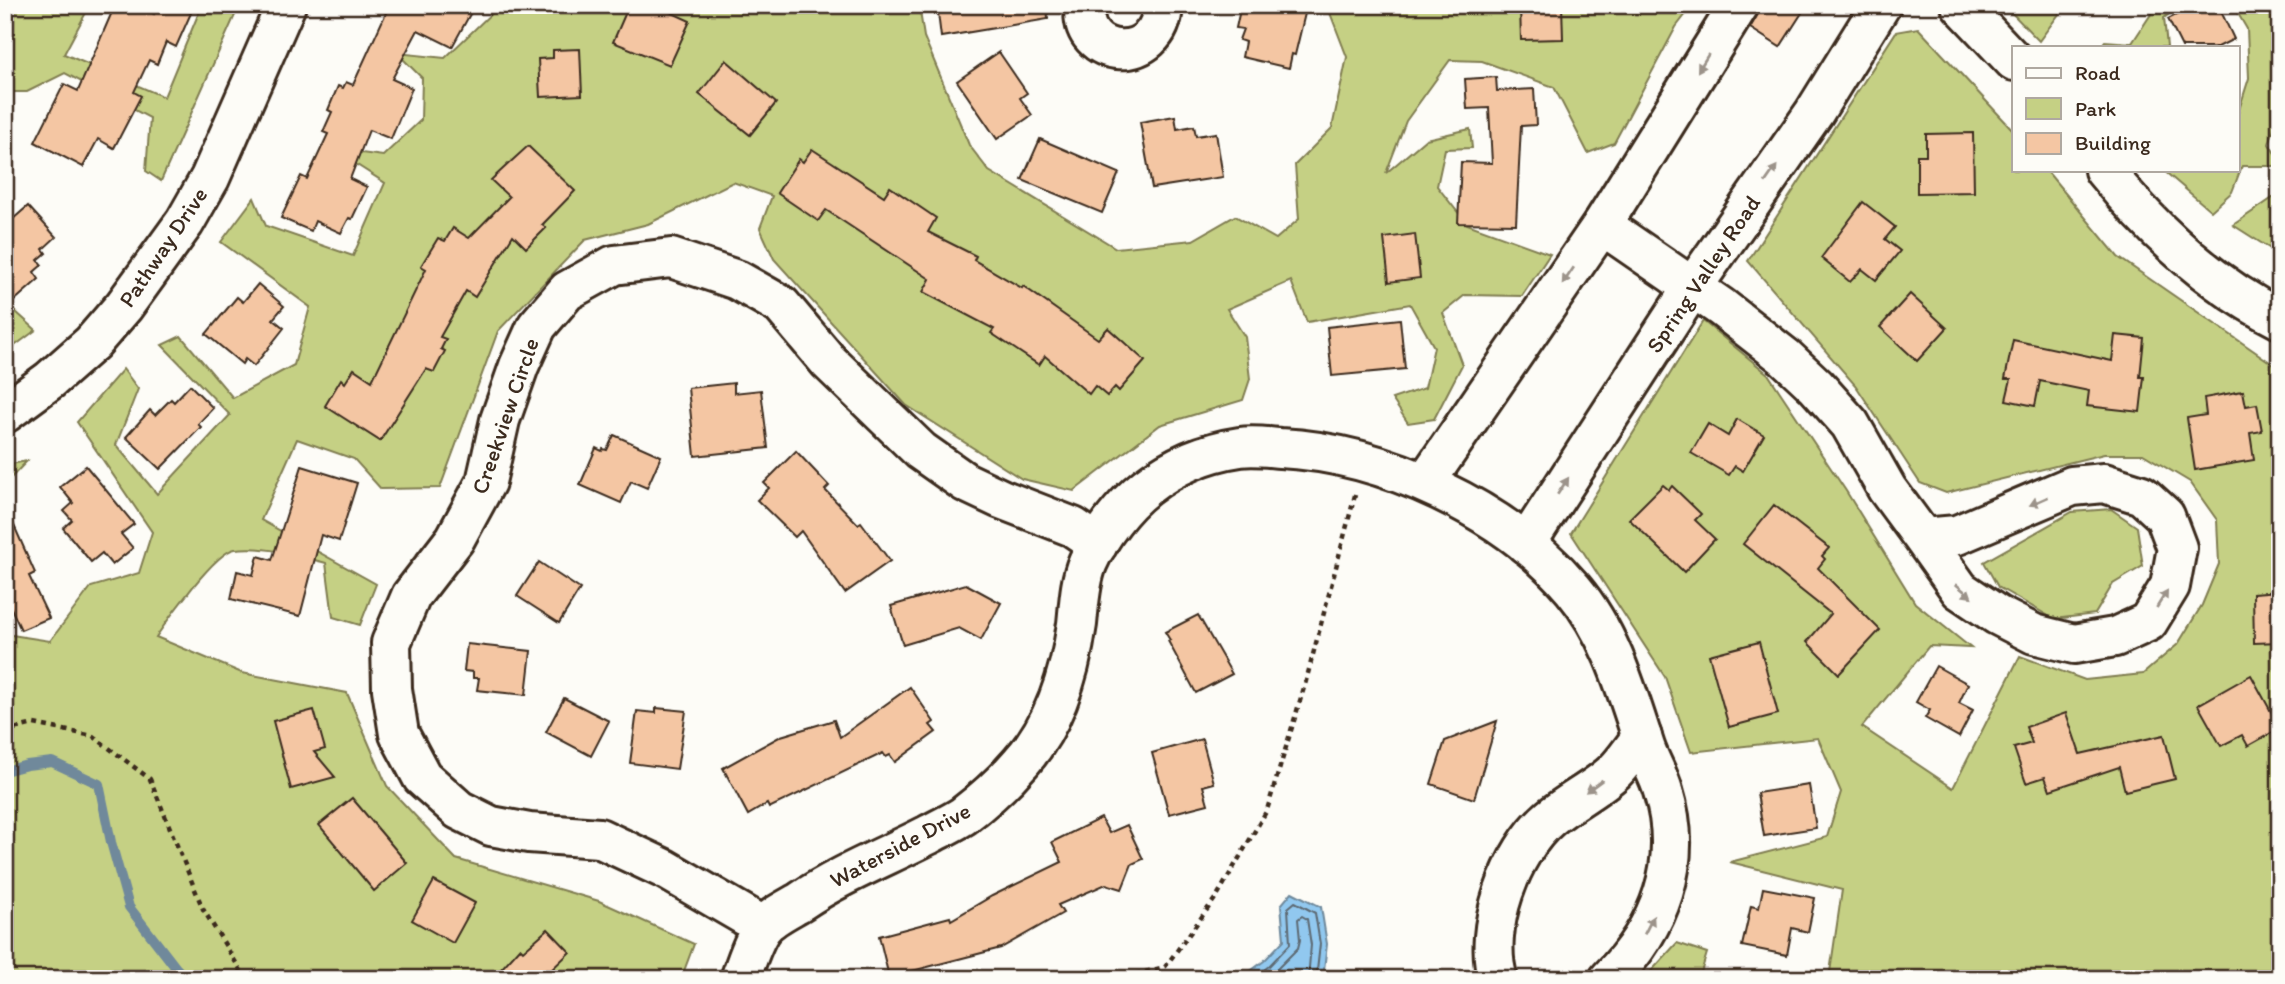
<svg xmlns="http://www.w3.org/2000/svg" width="2285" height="984" font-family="Itim,sans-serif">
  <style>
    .green { fill: #c5d084; stroke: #807d51; stroke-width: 2 }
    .water { fill: #91c8ef; stroke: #6f899b; stroke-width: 2 }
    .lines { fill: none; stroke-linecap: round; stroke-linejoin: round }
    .shore { stroke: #5d6972; stroke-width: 2 }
    .stream { stroke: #6f899b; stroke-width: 10 }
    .building { fill: #f4c6a3; stroke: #3b2a1e; stroke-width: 2 }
    .minor-casing { stroke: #3b2a1e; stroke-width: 44 }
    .path { stroke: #3b2a1e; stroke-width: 4.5; stroke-dasharray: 5 5; stroke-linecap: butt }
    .minor { stroke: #fdfcf7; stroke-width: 38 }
    .oneway { fill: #9c938a }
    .labels { text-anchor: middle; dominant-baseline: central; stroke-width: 7; stroke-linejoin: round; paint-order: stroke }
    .street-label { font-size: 23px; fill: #3b2a1e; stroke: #fdfcf7 }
  </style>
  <rect width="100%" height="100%" fill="#fdfcf7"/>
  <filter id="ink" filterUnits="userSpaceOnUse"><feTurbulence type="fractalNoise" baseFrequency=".0143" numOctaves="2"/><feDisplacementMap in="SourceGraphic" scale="14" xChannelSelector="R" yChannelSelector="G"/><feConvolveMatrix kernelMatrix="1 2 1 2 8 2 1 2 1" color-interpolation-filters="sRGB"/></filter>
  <g filter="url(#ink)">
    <g class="green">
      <polygon points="5,5 90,5 64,54 164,97 202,5 223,5 236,13 161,181 146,171 150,118 65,73 27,92 5,92"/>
      <path d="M500 5H919L924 37 969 145 989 171 1116 248 1193 240 1235 216 1276 239 1299 219 1295 165 1332 128 1347 57 1327 5H1693L1676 27 1614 143 1588 153 1554 87 1482 61 1450 60 1406 121 1386 173 1426 139 1470 129 1472 148 1445 149 1437 186 1467 224 1550 254 1522 296 1465 295 1443 313 1462 365 1434 419 1408 423 1392 399 1425 388 1434 347 1410 304 1307 322 1291 281 1227 309 1245 337 1250 379 1243 400 1160 425 1074 491 1022 479 906 405 774 259 760 228 772 196 733 182 648 224 585 240 498 331 440 488 381 489 354 459 297 439 261 520 376 584 360 625 333 617 326 563C296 556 266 545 235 549 215 552 168 619 156 637L242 673 347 693 387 786 456 859 599 901 694 944 681 979H5V634L50 641 91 587 139 573 152 532 77 422 123 369 138 389 116 445 157 494 230 415 162 345 181 336 233 398 294 365 310 307 221 242 254 198 266 226 353 256 385 183 332 149 383 156 421 120 422 78 397 53 445 58Z"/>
      <polygon points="2004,5 2057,5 2059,14 2039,41"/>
      <polygon points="2157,5 2181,5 2164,18 2167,47 2100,47 2105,41 2132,43"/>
      <polygon points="2233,5 2280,5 2280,119 2277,119 2269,144 2278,158 2275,166 2242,166 2232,192 2211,211 2163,170 2238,170 2238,113 2249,78 2247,29"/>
      <polygon points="1918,28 2014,131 2014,170 2046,170 2118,257 2280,369 2280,979 1829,979 1842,890 1730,862 1827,837 1841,792 1818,738 1691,752 1665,677 1571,533 1703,321 1768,374 1846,491 1915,603 1971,648 1929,646 1862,727 1953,788 2020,656 2085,680 2143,674 2178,644 2202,605 2219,564 2217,520 2190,482 2143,454 2104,454 1946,493 1920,483 1856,386 1748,261 1896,32"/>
      <polygon points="2280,189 2280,255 2233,225 2274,197"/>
      <polygon points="5,302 36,330 5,353"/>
      <polygon points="27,461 5,484 5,465"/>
      <polygon points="2111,509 2137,527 2143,566 2113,584 2095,614 2054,619 1998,587 1984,562 2072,512"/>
      <polygon points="1677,943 1707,953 1699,979 1644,979"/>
    </g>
    <polygon class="water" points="1292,892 1321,907 1327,944 1323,979 1244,979 1245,975 1264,961 1284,940 1281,905"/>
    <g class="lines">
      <g class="shore">
        <polyline points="1252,979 1269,966 1290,944 1288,908 1295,902 1315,913 1320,944 1316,979"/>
        <polyline points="1267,979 1298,948 1300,940 1298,919 1302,916 1307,919 1311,945 1308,979"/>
      </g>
      <polyline class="stream" points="5,771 27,765 52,762 99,784 111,842 129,907 176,968 187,979"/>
    </g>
    <g class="building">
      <polygon points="115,5 134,5 154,14 157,5 173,5 191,13 176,47 166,42 157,64 149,60 134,92 141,96 114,148 98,139 83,167 35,142 64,84 78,91"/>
      <polygon points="372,5 475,5 452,47 418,30 392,79 412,88 391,139 369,130 350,179 367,187 352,219 349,218 341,233 315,221 311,231 281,218 301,176 307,179 328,134 323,132 332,112 328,110 338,86 343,88 346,82 353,85 386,13"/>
      <polygon points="629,5 655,5 690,21 670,65 613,42"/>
      <polygon points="937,5 1047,5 1048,19 941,37"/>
      <polygon points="1241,5 1307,5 1295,55 1292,54 1289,68 1242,57 1245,42 1239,40 1243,29 1236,28"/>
      <polygon points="1520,5 1562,5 1563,39 1521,40"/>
      <polygon points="1763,5 1807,5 1780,47 1750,28"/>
      <polygon points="2196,5 2218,5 2234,39 2218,47 2182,47 2168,19"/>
      <polygon points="580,49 582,95 540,97 538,59 553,58 553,50"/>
      <polygon points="999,52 1027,93 1020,98 1032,115 997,139 957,81"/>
      <polygon points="726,60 776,103 750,135 699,94"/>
      <polygon points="1496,77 1497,91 1534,89 1536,125 1521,126 1516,224 1458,223 1461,162 1492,163 1489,108 1467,109 1465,79"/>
      <polygon points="1175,116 1177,129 1194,126 1196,136 1216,133 1223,177 1152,188 1140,122"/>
      <polygon points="1973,133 1974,192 1917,193 1917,155 1926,155 1926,134"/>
      <polygon points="1040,139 1119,173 1102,213 1022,180"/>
      <polygon points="528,146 575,191 542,225 546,228 526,248 513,235 475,297 466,291 440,337 446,339 441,349 445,351 434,372 426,369 380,441 325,406 341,379 345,383 354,369 372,381 426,269 421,266 438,238 445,241 453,228 469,238 509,197 491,180"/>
      <polygon points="812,149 884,196 890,187 936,218 928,232 976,256 974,260 1022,288 1023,286 1098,339 1108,328 1145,361 1119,391 1115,387 1107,396 1095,386 1089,394 1045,356 1039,365 991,333 994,329 923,292 930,279 826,210 818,221 777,193 799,159 803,162"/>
      <polygon points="1863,202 1895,227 1885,239 1900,251 1876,280 1862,269 1850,282 1821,258"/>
      <polygon points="28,206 56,237 43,249 46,253 38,260 42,265 34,272 39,279 5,309 5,226"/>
      <polygon points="1415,234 1420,278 1389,282 1384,238"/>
      <polygon points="258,284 284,306 273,319 284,328 254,366 245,359 242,364 206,334 237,297 243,302"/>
      <polygon points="1910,294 1947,328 1917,361 1880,327"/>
      <polygon points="1400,319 1405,369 1332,376 1327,327"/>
      <polygon points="2115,335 2144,338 2140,377 2144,377 2140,412 2087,406 2089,391 2040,381 2035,406 2006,400 2011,379 2005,379 2013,340 2112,361"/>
      <polygon points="734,383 734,393 761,390 768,448 695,456 688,388"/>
      <polygon points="190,385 213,408 198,424 201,427 160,469 126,437 150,410 155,415 171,399 174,402"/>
      <polygon points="2243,391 2246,406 2257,404 2262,431 2250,433 2254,460 2195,470 2187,418 2206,415 2204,398"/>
      <polygon points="1737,419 1764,435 1743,471 1735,466 1729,475 1691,453 1708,424 1728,436"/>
      <polygon points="614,435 661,456 647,488 631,481 621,503 580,485 596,448 602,451 603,449 607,450"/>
      <polygon points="796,451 829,486 825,490 858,524 861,522 890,561 845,593 801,531 795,537 757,500 769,488 764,483"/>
      <polygon points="86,466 134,524 121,534 133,548 112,565 102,553 91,562 63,528 72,520 64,511 73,503 60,487"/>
      <polygon points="302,466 357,483 339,541 321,535 300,616 231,599 237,571 253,575 258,556 272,560"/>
      <polygon points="1663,485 1669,490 1672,486 1701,514 1695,520 1715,539 1684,572 1629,519"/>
      <polygon points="5,505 35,573 29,576 49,618 21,630 5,595"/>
      <polygon points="1774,505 1829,548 1822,556 1825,559 1818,568 1880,630 1839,674 1807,642 1831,614 1743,544"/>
      <polygon points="539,562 580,589 559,623 517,596"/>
      <polygon points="966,584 1001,603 981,640 959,628 903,645 891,606"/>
      <polygon points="2280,591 2280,642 2254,643 2253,593"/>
      <polygon points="1198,615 1232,674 1196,693 1168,641 1170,640 1165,632"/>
      <polygon points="1759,642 1778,714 1729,727 1709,655"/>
      <polygon points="467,644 531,651 526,695 477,690 479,678 473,678 473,672 464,671"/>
      <polygon points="1936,666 1968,684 1959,703 1973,710 1959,737 1925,718 1930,710 1916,702"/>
      <polygon points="2251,675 2280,728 2248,746 2242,735 2221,746 2198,705"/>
      <polygon points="910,687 934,722 930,725 936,732 895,762 890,755 886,757 883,753 769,808 767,804 748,815 723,768 781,736 834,720 840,737"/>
      <polygon points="564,698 609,721 591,756 546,732"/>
      <polygon points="656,708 686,711 677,769 630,763 637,711 656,713"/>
      <polygon points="314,710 325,749 314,752 335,777 291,789 273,721"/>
      <polygon points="2066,713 2080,754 2164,735 2175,779 2125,791 2119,767 2050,790 2045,777 2026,783 2014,748 2032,743 2026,727"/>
      <polygon points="1497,721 1474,799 1431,784 1445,741"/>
      <polygon points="1202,739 1214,783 1203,786 1208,804 1169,814 1152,753"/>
      <polygon points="1809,785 1816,828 1764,836 1757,793"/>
      <polygon points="352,798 407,863 374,891 319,825"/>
      <polygon points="1101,818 1109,833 1127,825 1143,859 1132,864 1122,889 1106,884 1058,905 1063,913 1001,948 889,977 879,936 950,917 951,920 992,896 1062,862 1052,842"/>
      <polygon points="434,881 475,903 453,943 412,920"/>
      <polygon points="1763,888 1815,898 1808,932 1792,928 1787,955 1742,946 1751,906 1759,908"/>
      <polygon points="548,929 570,952 546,975 550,979 492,979 520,948 523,951"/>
    </g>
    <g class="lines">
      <defs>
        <g id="minor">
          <path d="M1085 5C1076 61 1161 67 1163 5"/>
          <polyline points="1961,5 2014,61"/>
          <path d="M2104 170C2153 231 2210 284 2280 319"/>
          <polyline points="1602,225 1721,307 1785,357 1816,386 1850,424 1887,489 1923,538 1960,590 1997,615 2034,634 2074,644 2115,637 2148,622 2170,586 2177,548 2165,516 2142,495 2104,483 2072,486 1957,535 1923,538"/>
          <polyline points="5,413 50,380 92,343 124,306 185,222 210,178 286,5"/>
          <polyline points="1425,483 1602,225 1739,5"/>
          <polyline points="1526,544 1692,288 1814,113 1881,5"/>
          <polyline points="763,926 665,869 599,838 529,833 491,826 459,810 422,777 399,734 392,689 391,643 411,596 455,539 486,482 500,420 519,366 537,326 567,291 614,265 671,258 737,280 781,305 829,362 921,451 965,482 1001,499 1073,527 1098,544"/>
          <path d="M740 979C746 964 753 940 762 928 770 917 790 908 801 901 841 874 885 857 928 835 939 829 952 823 963 816 984 800 1004 782 1021 762 1055 724 1070 674 1077 624 1079 605 1080 580 1088 562 1100 535 1123 505 1146 487 1173 466 1206 452 1240 447 1253 445 1267 447 1280 448 1384 453 1505 509 1573 589 1611 634 1627 692 1645 747 1650 762 1659 776 1663 791 1685 862 1660 928 1609 979"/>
          <path d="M1498 979C1482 930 1511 851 1550 818 1570 801 1596 789 1615 771 1625 761 1633 748 1642 737"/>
        </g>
      </defs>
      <use href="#minor" class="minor-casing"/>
      <g class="path">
        <polyline points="5,731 34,724 93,736 150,779 203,909 246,979"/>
        <polyline points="1116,979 1165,967 1217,896 1267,810 1306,681 1355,495"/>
      </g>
      <use href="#minor" class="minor"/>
    </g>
    <defs><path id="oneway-solid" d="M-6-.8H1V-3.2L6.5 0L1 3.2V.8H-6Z" transform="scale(1.75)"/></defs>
    <g class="oneway">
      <use href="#oneway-solid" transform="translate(1703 63) rotate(122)"/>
      <use href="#oneway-solid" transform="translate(1771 174) rotate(-55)"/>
      <use href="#oneway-solid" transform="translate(1568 276) rotate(124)"/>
      <use href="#oneway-solid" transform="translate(1563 486) rotate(-57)"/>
      <use href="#oneway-solid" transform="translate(2039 501) rotate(156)"/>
      <use href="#oneway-solid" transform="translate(1964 591) rotate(40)"/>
      <use href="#oneway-solid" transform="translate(2162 599) rotate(-58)"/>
      <use href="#oneway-solid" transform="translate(1594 786) rotate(144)"/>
      <use href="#oneway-solid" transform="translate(1649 925) rotate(-63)"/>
    </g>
  </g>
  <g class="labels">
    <g class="street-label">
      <text transform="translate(163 247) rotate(-56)">Pathway Drive</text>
      <text transform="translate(1703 274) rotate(-56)">Spring Valley Road</text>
      <text transform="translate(505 416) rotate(-71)">Creekview Circle</text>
      <text transform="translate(900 845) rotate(-28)">Waterside Drive</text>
    </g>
  </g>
  <rect width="2285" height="984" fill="none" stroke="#fdfcf7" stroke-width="28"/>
  <rect x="14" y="14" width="2257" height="956" fill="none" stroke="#3b2a1e" stroke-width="2.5" filter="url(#ink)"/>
  <rect x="2012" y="46" width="228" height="126" fill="#fdfcf7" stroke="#afa8a0" stroke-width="2"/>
  <rect x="2026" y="68" width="35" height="10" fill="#fdfcf7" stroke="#afa8a0" stroke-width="2"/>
  <text x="2075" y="80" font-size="21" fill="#3b2a1e">Road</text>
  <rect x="2026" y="98" width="35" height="21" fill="#c5d084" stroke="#afa8a0" stroke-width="2"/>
  <text x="2075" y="116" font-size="21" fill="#3b2a1e">Park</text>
  <rect x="2026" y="133" width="35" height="21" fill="#f4c6a3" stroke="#afa8a0" stroke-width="2"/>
  <text x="2075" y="150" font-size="21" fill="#3b2a1e">Building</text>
</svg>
